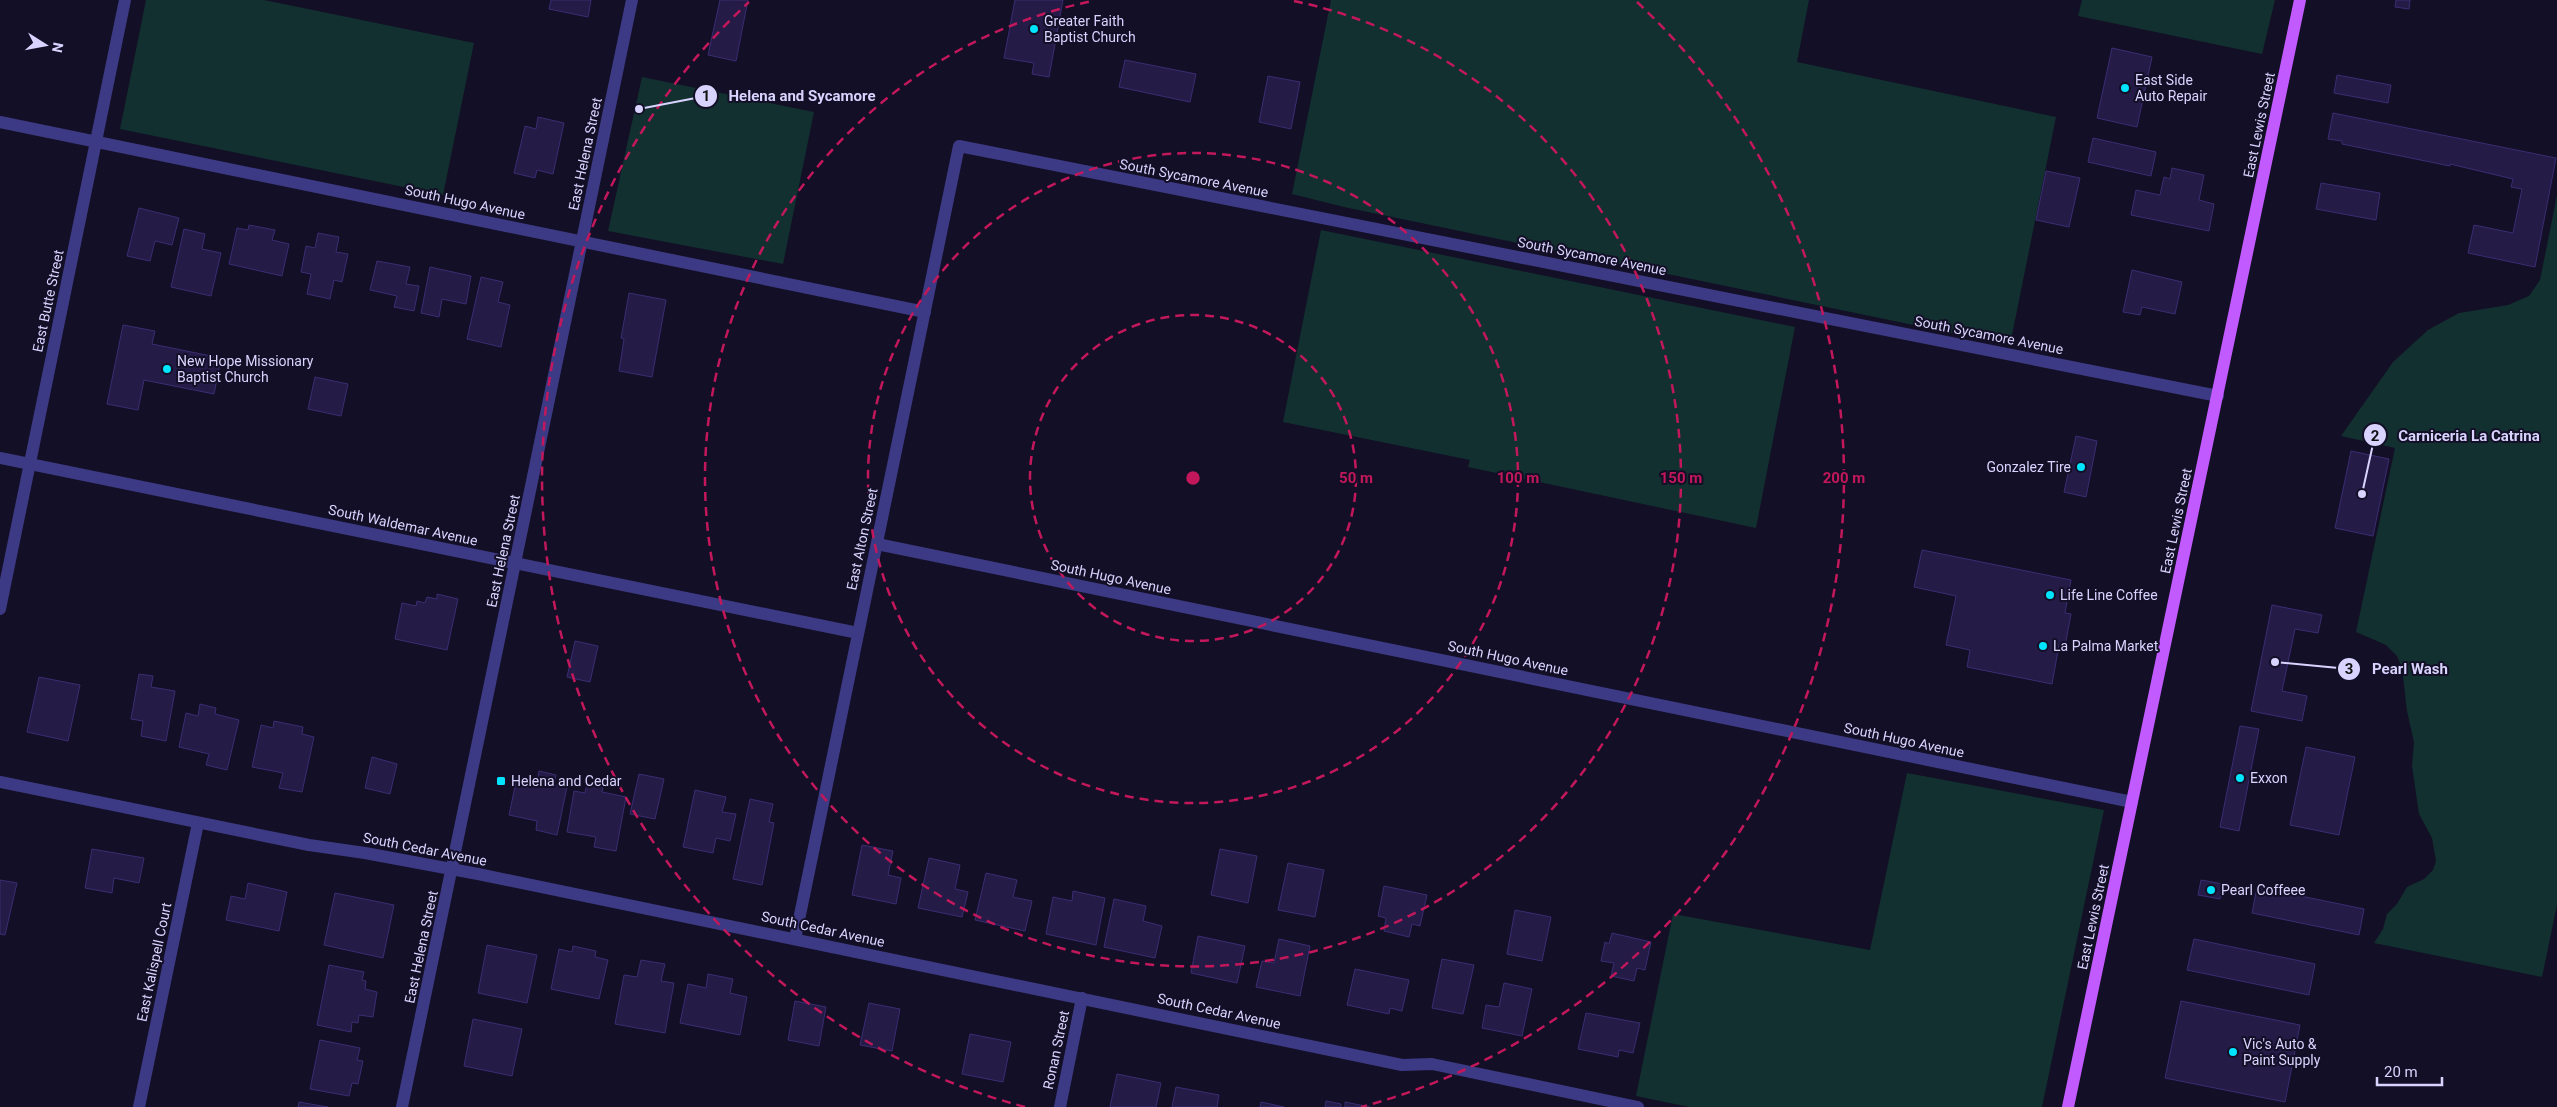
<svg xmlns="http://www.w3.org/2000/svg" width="2557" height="1107" font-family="Roboto,sans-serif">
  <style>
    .green { fill: #12302f }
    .building { fill: #241b47; stroke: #3b2d73 }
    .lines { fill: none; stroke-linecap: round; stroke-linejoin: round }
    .street { stroke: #3d3a85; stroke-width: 12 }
    .primary { stroke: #c25bff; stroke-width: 12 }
    .ring { fill: none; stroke: #c2185b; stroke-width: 2.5; stroke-dasharray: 9 6 }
    .poi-dot { fill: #00e5ff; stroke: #130f26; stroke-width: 2 }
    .labels { text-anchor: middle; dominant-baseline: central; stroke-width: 4; stroke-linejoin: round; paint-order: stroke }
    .poi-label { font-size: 14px; fill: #d9d4ff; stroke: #130f26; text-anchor: start }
    .street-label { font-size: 14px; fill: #d9d4ff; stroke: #130f26 }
    .centre { fill: #c2185b; stroke: #130f26; stroke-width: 2.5 }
    .ring-label { font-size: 15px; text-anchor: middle; font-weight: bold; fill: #c2185b; stroke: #130f26; stroke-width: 4; stroke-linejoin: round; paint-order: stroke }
    .leader { fill: none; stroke: #d9d4ff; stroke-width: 2 }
    .callout-dot { fill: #d9d4ff; stroke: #130f26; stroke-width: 2 }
    .mark-label { font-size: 15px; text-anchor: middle; font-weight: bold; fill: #111 }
    .callout-label { font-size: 15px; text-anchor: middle; font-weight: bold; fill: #d9d4ff; stroke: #130f26; stroke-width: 4; stroke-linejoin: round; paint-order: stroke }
  </style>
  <rect width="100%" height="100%" fill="#130f26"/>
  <g class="green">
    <polygon points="146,0 264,0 474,43 443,195 120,129"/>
    <polygon points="1331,0 1809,0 1797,62 2056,117 2010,345 1344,207 1292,194"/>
    <polygon points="2082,0 2275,0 2262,54 2078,16"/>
    <polygon points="642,77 814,112 783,264 608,231"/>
    <polygon points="2557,195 2557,905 2542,977 2374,943 2383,929 2387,914 2397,904 2407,887 2424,879 2433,870 2436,861 2432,838 2419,814 2412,766 2414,742 2407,711 2402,668 2397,656 2386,645 2356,632 2395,448 2341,436 2393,362 2428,330 2459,313 2508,305 2529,296 2540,280"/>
    <polygon points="1321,230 1795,327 1756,528 1468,467 1470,460 1283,422"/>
    <polygon points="1907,773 2104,810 2042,1107 1689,1107 1636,1096 1673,914 1870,950"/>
  </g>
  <g class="building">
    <polygon points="551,0 591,0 588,17 549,9"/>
    <polygon points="720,0 748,0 736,61 708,55"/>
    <polygon points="1015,0 1063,0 1049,77 1032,74 1034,63 1004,58"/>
    <polygon points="2396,0 2410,0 2409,9 2395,7"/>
    <polygon points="2112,48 2152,57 2137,127 2097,118"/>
    <polygon points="1125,60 1196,74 1190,102 1119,87"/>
    <polygon points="2337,75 2391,85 2388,103 2334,93"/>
    <polygon points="1268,76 1300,82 1291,129 1259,122"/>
    <polygon points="2333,113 2556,158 2535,267 2468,253 2474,225 2513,233 2522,189 2511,187 2513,179 2450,164 2450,166 2342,144 2342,141 2328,139"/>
    <polygon points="538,117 564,123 553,174 537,170 535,178 514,173 525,126 536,129"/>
    <polygon points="2093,138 2156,152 2151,176 2088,162"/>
    <polygon points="2172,168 2204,175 2199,200 2214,204 2209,231 2131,215 2136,190 2160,195 2164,177 2170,179"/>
    <polygon points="2046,171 2080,178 2069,227 2036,220"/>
    <polygon points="2321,183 2380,193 2376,220 2316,209"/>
    <polygon points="139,208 179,218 172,245 155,241 150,261 127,256"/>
    <polygon points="249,225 275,230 272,240 289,244 282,276 229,264 237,228 248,230"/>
    <polygon points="184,229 205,234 202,249 221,253 211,296 171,287"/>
    <polygon points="318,233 339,237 336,252 348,254 342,282 334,280 330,299 307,294 311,274 301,272 306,246 315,248"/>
    <polygon points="377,261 410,267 406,284 419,286 414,311 394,307 397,296 370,290"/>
    <polygon points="430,267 471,276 466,304 442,299 439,317 421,313"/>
    <polygon points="2132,270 2182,282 2175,314 2142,307 2140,315 2123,312"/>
    <polygon points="481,277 503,282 498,302 510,305 501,347 467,339"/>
    <polygon points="629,293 666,300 652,377 619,371 624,339 621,338"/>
    <polygon points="123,325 155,331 152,344 221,358 214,394 144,380 138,410 107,404"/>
    <polygon points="315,377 348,384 341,416 308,409"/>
    <polygon points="2076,436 2097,441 2086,497 2064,492"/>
    <polygon points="2351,451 2389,459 2373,536 2335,528"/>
    <polygon points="1922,550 2071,580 2065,613 2071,614 2065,646 2059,645 2052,684 1967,667 1970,650 1946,645 1956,596 1914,587"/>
    <polygon points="437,594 458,599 447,650 395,639 402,603 416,606 417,601 425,603 427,597 437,599"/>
    <polygon points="2272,605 2322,615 2318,633 2295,629 2282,691 2307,696 2302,721 2251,711"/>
    <polygon points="575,641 598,646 590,682 567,677"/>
    <polygon points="139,674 153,676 151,687 175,691 166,741 141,736 143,721 131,719"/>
    <polygon points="39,677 80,685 68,741 27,732"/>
    <polygon points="200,704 216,708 215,714 239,720 227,770 206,765 209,754 179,747 186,713 198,716"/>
    <polygon points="274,721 303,727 302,734 314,737 302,792 279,788 283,773 252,767 261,725 273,728"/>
    <polygon points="2240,726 2259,729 2239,831 2220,827"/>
    <polygon points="2306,747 2355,757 2339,835 2290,825"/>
    <polygon points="372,757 397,764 390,794 365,788"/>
    <polygon points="539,771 556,775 554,785 567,787 557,835 536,830 537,821 509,815 517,777 537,781"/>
    <polygon points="639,774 664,779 655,819 630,814"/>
    <polygon points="587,783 603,786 602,792 626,797 616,851 594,847 596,837 567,832 574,791 585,793"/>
    <polygon points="695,790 726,797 722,812 736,814 730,841 716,838 713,853 683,847"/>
    <polygon points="750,799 773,804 769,822 774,823 762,885 733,879"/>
    <polygon points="862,845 893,851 888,875 901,878 896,904 852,895"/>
    <polygon points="92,849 144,858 139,883 114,878 112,893 85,888"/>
    <polygon points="1220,849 1257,856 1248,903 1211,895"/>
    <polygon points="929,858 960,865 955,889 968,892 962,917 918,908"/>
    <polygon points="1288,863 1324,870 1315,917 1278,910"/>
    <polygon points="986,873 1017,880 1013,897 1032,901 1025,931 975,920"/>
    <polygon points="0,880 17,883 5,935 0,934"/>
    <polygon points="2201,880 2223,884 2220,899 2198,895"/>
    <polygon points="248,883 287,892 279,931 226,920 231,896 245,899"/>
    <polygon points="1384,886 1427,895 1420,926 1412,924 1409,937 1384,931 1386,918 1378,916"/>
    <polygon points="2257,887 2364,909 2359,935 2252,913"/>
    <polygon points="1073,891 1105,898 1096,945 1046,934 1053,897 1072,901"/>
    <polygon points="335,893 394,905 383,958 324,945"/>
    <polygon points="1114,899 1146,906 1143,921 1162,926 1155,958 1104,947"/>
    <polygon points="1515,910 1551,917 1542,961 1507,954"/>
    <polygon points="1612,933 1651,942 1645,970 1637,968 1634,981 1611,976 1614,963 1601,961 1605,942 1609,944"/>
    <polygon points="1198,936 1245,946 1237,983 1191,973"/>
    <polygon points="1279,939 1310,946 1300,996 1256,987 1262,961 1274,963"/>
    <polygon points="2194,939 2315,964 2309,995 2187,970"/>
    <polygon points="487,945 537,955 527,1003 478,993"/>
    <polygon points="573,946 596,951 595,957 608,960 599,999 551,989 559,949 572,952"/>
    <polygon points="1442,959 1474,965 1463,1014 1432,1008"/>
    <polygon points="641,960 665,964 661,981 674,983 665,1033 615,1024 624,975 637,977"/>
    <polygon points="329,965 364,972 362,980 366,981 365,989 377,992 373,1017 359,1015 358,1023 352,1022 351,1032 317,1025"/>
    <polygon points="1355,969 1409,980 1402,1011 1390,1008 1389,1014 1347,1005"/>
    <polygon points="708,974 733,979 730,993 747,997 740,1035 680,1023 688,984 706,988"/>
    <polygon points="1504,983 1532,989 1522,1036 1482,1028 1486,1005 1499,1007"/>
    <polygon points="795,1001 826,1007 819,1046 788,1040"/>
    <polygon points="2181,1001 2300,1025 2285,1102 2165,1078"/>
    <polygon points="869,1003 900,1009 892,1051 860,1045"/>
    <polygon points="1586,1013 1640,1023 1633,1053 1619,1050 1618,1057 1578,1049"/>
    <polygon points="473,1019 522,1029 512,1076 464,1066"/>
    <polygon points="970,1034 1011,1042 1003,1082 962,1074"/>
    <polygon points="320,1040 360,1048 357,1060 363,1061 358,1084 352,1083 349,1096 310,1089"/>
    <polygon points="1117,1074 1161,1083 1156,1107 1110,1107"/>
    <polygon points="1176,1087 1219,1095 1217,1107 1172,1107"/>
    <polygon points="1326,1101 1341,1104 1341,1107 1325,1107"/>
    <polygon points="299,1102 328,1107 298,1107"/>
    <polygon points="1261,1102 1284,1107 1260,1107"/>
    <polygon points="1345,1102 1370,1107 1345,1107"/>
  </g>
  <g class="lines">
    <g class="street">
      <polyline points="0,122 925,312"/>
      <polyline points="0,458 858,633"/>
      <polyline points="877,544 2132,802"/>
      <polyline points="0,609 125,0"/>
      <polyline points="0,782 309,845 365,853 478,874 1402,1065 1432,1064 1638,1107"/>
      <polyline points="795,939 959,146 2218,396"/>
      <polyline points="139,1107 198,823"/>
      <polyline points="402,1107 632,0"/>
      <polyline points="1060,1107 1082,998"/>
    </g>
    <polyline class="primary" points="2068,1107 2300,0"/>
  </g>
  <g class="ring">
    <circle cx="1193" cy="478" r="163"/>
    <circle cx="1193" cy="478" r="325"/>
    <path d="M1294 1A488 488 0 1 1 1092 1"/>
    <path d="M1025 1107A651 651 0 0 1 749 2M1637 2A651 651 0 0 1 1361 1107"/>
  </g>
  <g class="poi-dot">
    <circle cx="1034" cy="29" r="5"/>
    <circle cx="2125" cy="88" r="5"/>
    <circle cx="167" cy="369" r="5"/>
    <circle cx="2081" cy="467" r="5"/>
    <circle cx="2050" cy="595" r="5"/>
    <circle cx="2043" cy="646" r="5"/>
    <circle cx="2240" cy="778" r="5"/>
    <rect x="496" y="776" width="10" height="10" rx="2.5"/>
    <circle cx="2211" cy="890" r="5"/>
    <circle cx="2233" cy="1052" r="5"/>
  </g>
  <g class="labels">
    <g class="poi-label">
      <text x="1044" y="21">Greater Faith<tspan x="1044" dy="16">Baptist Church</tspan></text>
      <text x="2135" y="80">East Side<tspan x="2135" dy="16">Auto Repair</tspan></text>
      <text x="177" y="361">New Hope Missionary<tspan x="177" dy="16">Baptist Church</tspan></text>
      <text x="2071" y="467" text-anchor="end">Gonzalez Tire</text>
      <text x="2060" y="595">Life Line Coffee</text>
      <text x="2053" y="646">La Palma Market</text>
      <text x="2250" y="778">Exxon</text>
      <text x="511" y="781">Helena and Cedar</text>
      <text x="2221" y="890">Pearl Coffeee</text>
      <text x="2243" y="1044">Vic's Auto &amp;<tspan x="2243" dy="16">Paint Supply</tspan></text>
    </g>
    <g class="street-label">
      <text transform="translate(2259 125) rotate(-78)">East Lewis Street</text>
      <text transform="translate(585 154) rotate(-78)">East Helena Street</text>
      <text transform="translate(1194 178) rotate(11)">South Sycamore Avenue</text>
      <text transform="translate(465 202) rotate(12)">South Hugo Avenue</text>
      <text transform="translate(1592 256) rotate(11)">South Sycamore Avenue</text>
      <text transform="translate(48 301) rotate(-78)">East Butte Street</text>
      <text transform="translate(1989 335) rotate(11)">South Sycamore Avenue</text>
      <text transform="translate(2176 521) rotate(-78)">East Lewis Street</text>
      <text transform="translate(403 525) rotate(12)">South Waldemar Avenue</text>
      <text transform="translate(862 539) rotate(-78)">East Alton Street</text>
      <text transform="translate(503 551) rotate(-78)">East Helena Street</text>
      <text transform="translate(1111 577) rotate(12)">South Hugo Avenue</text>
      <text transform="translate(1508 658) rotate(12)">South Hugo Avenue</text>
      <text transform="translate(1904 740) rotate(12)">South Hugo Avenue</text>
      <text transform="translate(425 849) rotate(11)">South Cedar Avenue</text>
      <text transform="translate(2093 917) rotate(-78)">East Lewis Street</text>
      <text transform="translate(823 929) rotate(12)">South Cedar Avenue</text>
      <text transform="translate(421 947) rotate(-78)">East Helena Street</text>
      <text transform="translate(154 962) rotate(-78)">East Kalispell Court</text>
      <text transform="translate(1219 1011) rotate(12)">South Cedar Avenue</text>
      <text transform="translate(1056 1050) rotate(-78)">Ronan Street</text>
    </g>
  </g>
  <circle cx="1193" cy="478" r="8" class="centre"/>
  <g class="ring-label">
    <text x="1356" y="483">50 m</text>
    <text x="1518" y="483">100 m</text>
    <text x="1681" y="483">150 m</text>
    <text x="1844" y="483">200 m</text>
  </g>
  <path class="leader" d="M639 109L706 96M2362 494L2375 435M2275 662L2349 669"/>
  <g class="callout-dot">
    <circle cx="639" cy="109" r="5"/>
    <circle cx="2362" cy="494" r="5"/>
    <circle cx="2275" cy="662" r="5"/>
    <circle cx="706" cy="96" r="12"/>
    <circle cx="2375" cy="435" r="12"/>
    <circle cx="2349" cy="669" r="12"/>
  </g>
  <g class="mark-label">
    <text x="706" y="101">1</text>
    <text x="2375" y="441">2</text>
    <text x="2349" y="674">3</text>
  </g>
  <g class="callout-label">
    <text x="802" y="101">Helena and Sycamore</text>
    <text x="2469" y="441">Carniceria La Catrina</text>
    <text x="2410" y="674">Pearl Wash</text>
  </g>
  <g transform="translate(45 45) rotate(101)" stroke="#130f26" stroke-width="4" paint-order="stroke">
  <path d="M0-4L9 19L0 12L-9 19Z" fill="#d9d4ff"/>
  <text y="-8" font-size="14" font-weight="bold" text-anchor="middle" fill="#d9d4ff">N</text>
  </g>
  <path d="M2377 1077v8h65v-8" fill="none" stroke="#d9d4ff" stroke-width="2.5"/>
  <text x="2384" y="1077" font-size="15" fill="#d9d4ff" stroke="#130f26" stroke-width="4" paint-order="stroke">20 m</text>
</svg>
